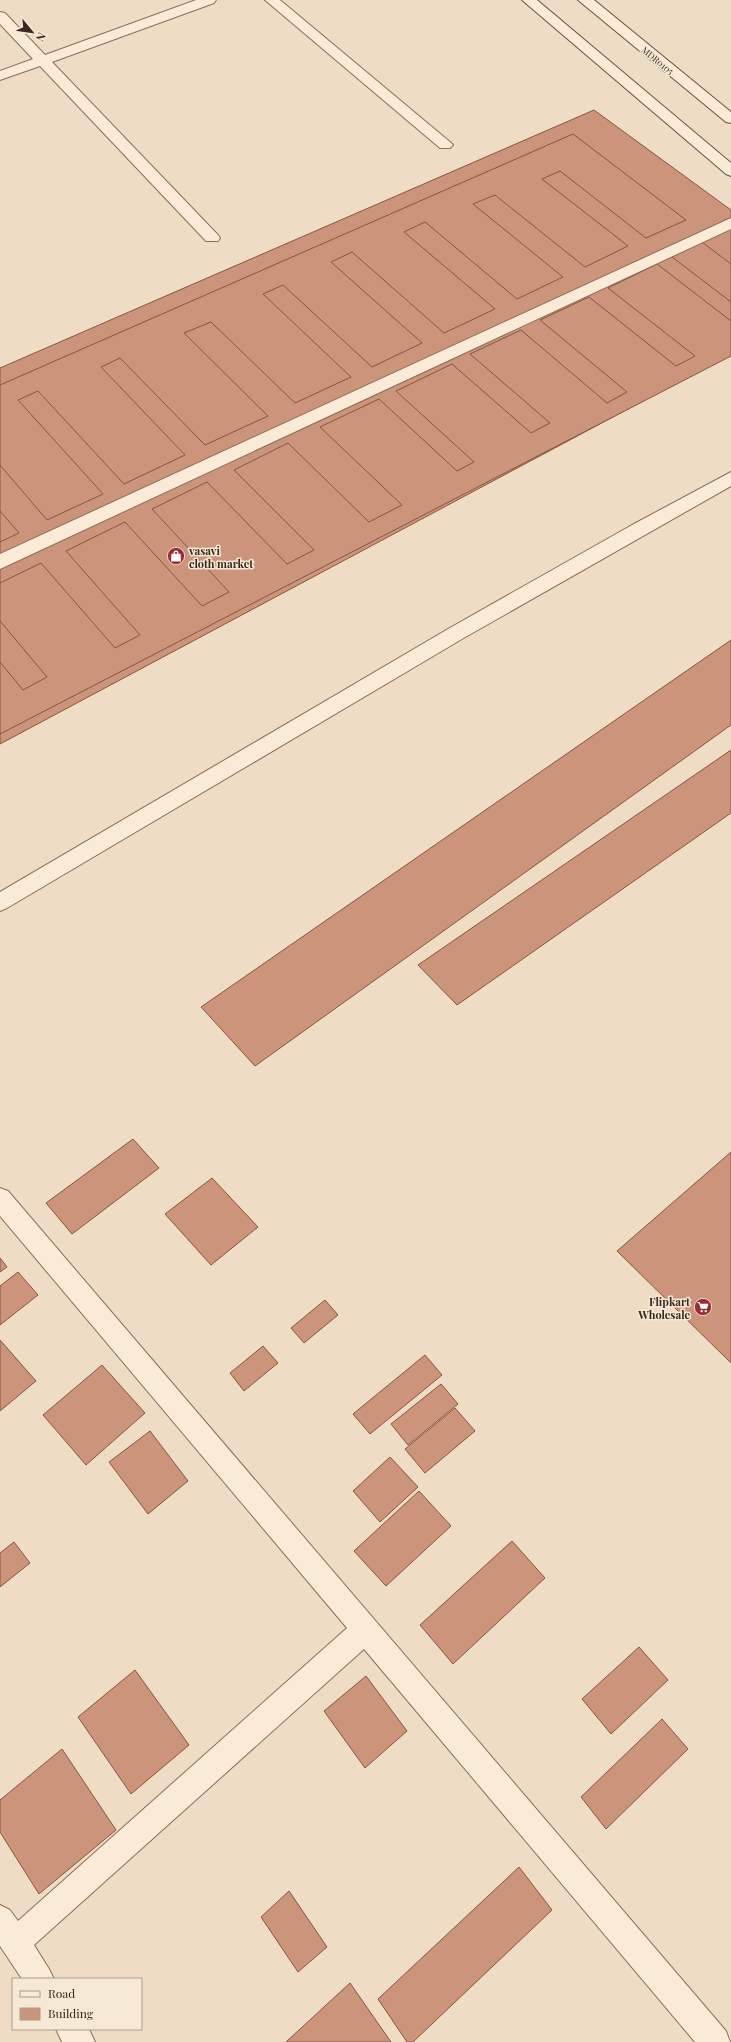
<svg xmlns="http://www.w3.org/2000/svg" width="731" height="2042" font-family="'Playfair Display',serif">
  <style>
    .building { fill: #cc947a; stroke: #885540 }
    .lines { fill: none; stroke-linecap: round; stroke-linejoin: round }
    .minor-casing { stroke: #896e5a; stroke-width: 2 }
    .secondary-casing { stroke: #6a503e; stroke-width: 2 }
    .minor { fill: #f9ebd7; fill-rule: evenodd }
    .secondary { fill: #f9ebd7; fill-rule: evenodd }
    .labels { text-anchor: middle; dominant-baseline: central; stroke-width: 3; stroke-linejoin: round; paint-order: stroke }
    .far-street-label { font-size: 9px; fill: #39281e; stroke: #f5e8d4 }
    .poi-label { font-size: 11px; font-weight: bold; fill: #39281e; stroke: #f5e8d4; text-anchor: start }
  </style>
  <rect width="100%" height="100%" fill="#eeddc4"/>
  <g class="building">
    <polygon points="594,110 731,210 731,354 0,744 0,368"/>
    <polygon points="573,134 686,220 646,238 560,171 542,179 628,246 585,267 495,195 473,204 563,277 517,299 425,222 404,232 495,309 444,333 352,252 331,262 422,343 372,367 283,285 263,294 351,377 295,403 211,322 184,333 268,416 205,445 120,358 101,367 185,455 124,484 38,391 18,400 103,494 47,520 0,465 0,385"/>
    <polygon points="702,242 731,264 731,302 672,257"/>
    <polygon points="657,264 731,321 731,356 0,734 0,662 23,690 47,677 0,621 0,583 41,563 115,648 140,635 66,551 125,522 202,606 229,592 152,509 207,482 287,564 314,550 234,470 288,443 369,522 402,505 320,427 379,399 457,471 474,462 396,391 452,364 531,433 550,423 470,354 521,330 607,403 627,392 540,320 589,297 676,366 695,356 608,288"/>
    <polygon points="0,511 19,533 0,542"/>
    <polygon points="731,640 731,725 255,1066 201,1007"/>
    <polygon points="731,750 731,813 457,1005 418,965"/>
    <polygon points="133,1139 159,1168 72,1234 46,1203"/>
    <polygon points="731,1152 731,1363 617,1251"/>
    <polygon points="212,1178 258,1227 211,1265 165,1214"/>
    <polygon points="0,1258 7,1267 0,1272"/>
    <polygon points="18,1272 38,1295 0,1325 0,1286"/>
    <polygon points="325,1300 338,1315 304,1343 291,1328"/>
    <polygon points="0,1340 36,1381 0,1411"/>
    <polygon points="263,1346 278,1363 244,1391 230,1373"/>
    <polygon points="425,1355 442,1375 370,1434 353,1414"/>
    <polygon points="102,1365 145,1413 86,1465 43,1415"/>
    <polygon points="441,1384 458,1404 408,1445 391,1424"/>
    <polygon points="455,1408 475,1431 425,1473 405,1449"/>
    <polygon points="150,1431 188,1481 148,1514 109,1462"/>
    <polygon points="390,1457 418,1487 380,1522 353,1491"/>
    <polygon points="419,1491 451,1526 386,1586 354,1551"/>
    <polygon points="512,1541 545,1578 453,1664 420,1625"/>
    <polygon points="14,1542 30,1563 0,1587 0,1553"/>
    <polygon points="639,1647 668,1680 611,1734 582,1699"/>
    <polygon points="135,1670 189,1745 131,1794 78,1717"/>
    <polygon points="366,1676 407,1731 365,1768 324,1711"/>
    <polygon points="662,1719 688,1749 606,1829 581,1797"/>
    <polygon points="62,1749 116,1830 39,1894 0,1832 0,1800"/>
    <polygon points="519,1867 552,1910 413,2042 407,2042 378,1999"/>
    <polygon points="289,1891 327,1947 298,1972 261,1917"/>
    <polygon points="350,1983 391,2042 286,2042"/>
  </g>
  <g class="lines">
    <defs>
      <g id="minor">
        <polygon points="196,0 216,0 214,3 52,62 218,235 220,238 218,241 206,241 40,66 0,80 0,71 33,59 0,24 0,12 5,13 45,55"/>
        <polygon points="265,0 280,0 450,142 453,145 450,148 440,148"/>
        <polygon points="731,218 731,229 0,569 0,554"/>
        <polygon points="731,472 731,486 462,639 7,908 0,911 0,892 448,629 632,525"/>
        <polygon points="0,1188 8,1191 726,2031 730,2042 695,2042 364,1649 34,1945 49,1969 54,1979 22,1979 0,1946 0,1905 10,1910 18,1921 347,1628 0,1216"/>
        <polygon points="56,2029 89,2029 95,2042 62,2042"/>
      </g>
      <g id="secondary">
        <polygon points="522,0 537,0 731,163 731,176 726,174"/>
        <polygon points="578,0 594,0 731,112 731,123 726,122"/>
      </g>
    </defs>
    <use href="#minor" class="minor-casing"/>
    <use href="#secondary" class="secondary-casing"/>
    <use href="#minor" class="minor"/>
    <use href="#secondary" class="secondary"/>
  </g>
  <defs>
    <symbol id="shop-disc" viewBox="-11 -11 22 22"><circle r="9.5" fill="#972b36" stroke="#f5e8d4"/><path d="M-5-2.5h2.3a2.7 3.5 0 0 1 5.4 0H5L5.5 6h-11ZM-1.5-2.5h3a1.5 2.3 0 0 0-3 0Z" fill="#fff"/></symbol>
    <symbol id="supermarket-disc" viewBox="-11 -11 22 22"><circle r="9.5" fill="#972b36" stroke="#f5e8d4"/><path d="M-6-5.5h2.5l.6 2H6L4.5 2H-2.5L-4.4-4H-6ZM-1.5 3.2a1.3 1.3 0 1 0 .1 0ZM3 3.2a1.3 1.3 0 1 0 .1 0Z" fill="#fff"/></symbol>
  </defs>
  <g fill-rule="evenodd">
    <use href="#shop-disc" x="166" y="546" width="20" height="20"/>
    <use href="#supermarket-disc" x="693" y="1297" width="20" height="20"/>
  </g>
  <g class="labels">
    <g class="far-street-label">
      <text transform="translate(658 60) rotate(39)">MDR0105</text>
    </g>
    <g class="poi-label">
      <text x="189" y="550">vasavi<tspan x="189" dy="13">cloth market</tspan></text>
      <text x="690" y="1301" text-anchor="end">Flipkart<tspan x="690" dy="13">Wholesale</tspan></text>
    </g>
  </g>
  <rect x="12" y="1978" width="130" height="52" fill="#f5e8d4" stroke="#aa9b8b"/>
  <rect x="20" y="1991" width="20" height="6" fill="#f9ebd7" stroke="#aa9b8b"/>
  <text x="48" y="1998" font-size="12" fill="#39281e">Road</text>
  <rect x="20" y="2008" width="20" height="12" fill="#cc947a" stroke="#aa9b8b"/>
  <text x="48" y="2018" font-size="12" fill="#39281e">Building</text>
  <g transform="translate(32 32) rotate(119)" stroke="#f5e8d4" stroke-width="3" paint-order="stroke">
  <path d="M0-3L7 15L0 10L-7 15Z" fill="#39281e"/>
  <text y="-6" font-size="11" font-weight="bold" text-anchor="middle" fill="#39281e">N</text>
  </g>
</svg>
